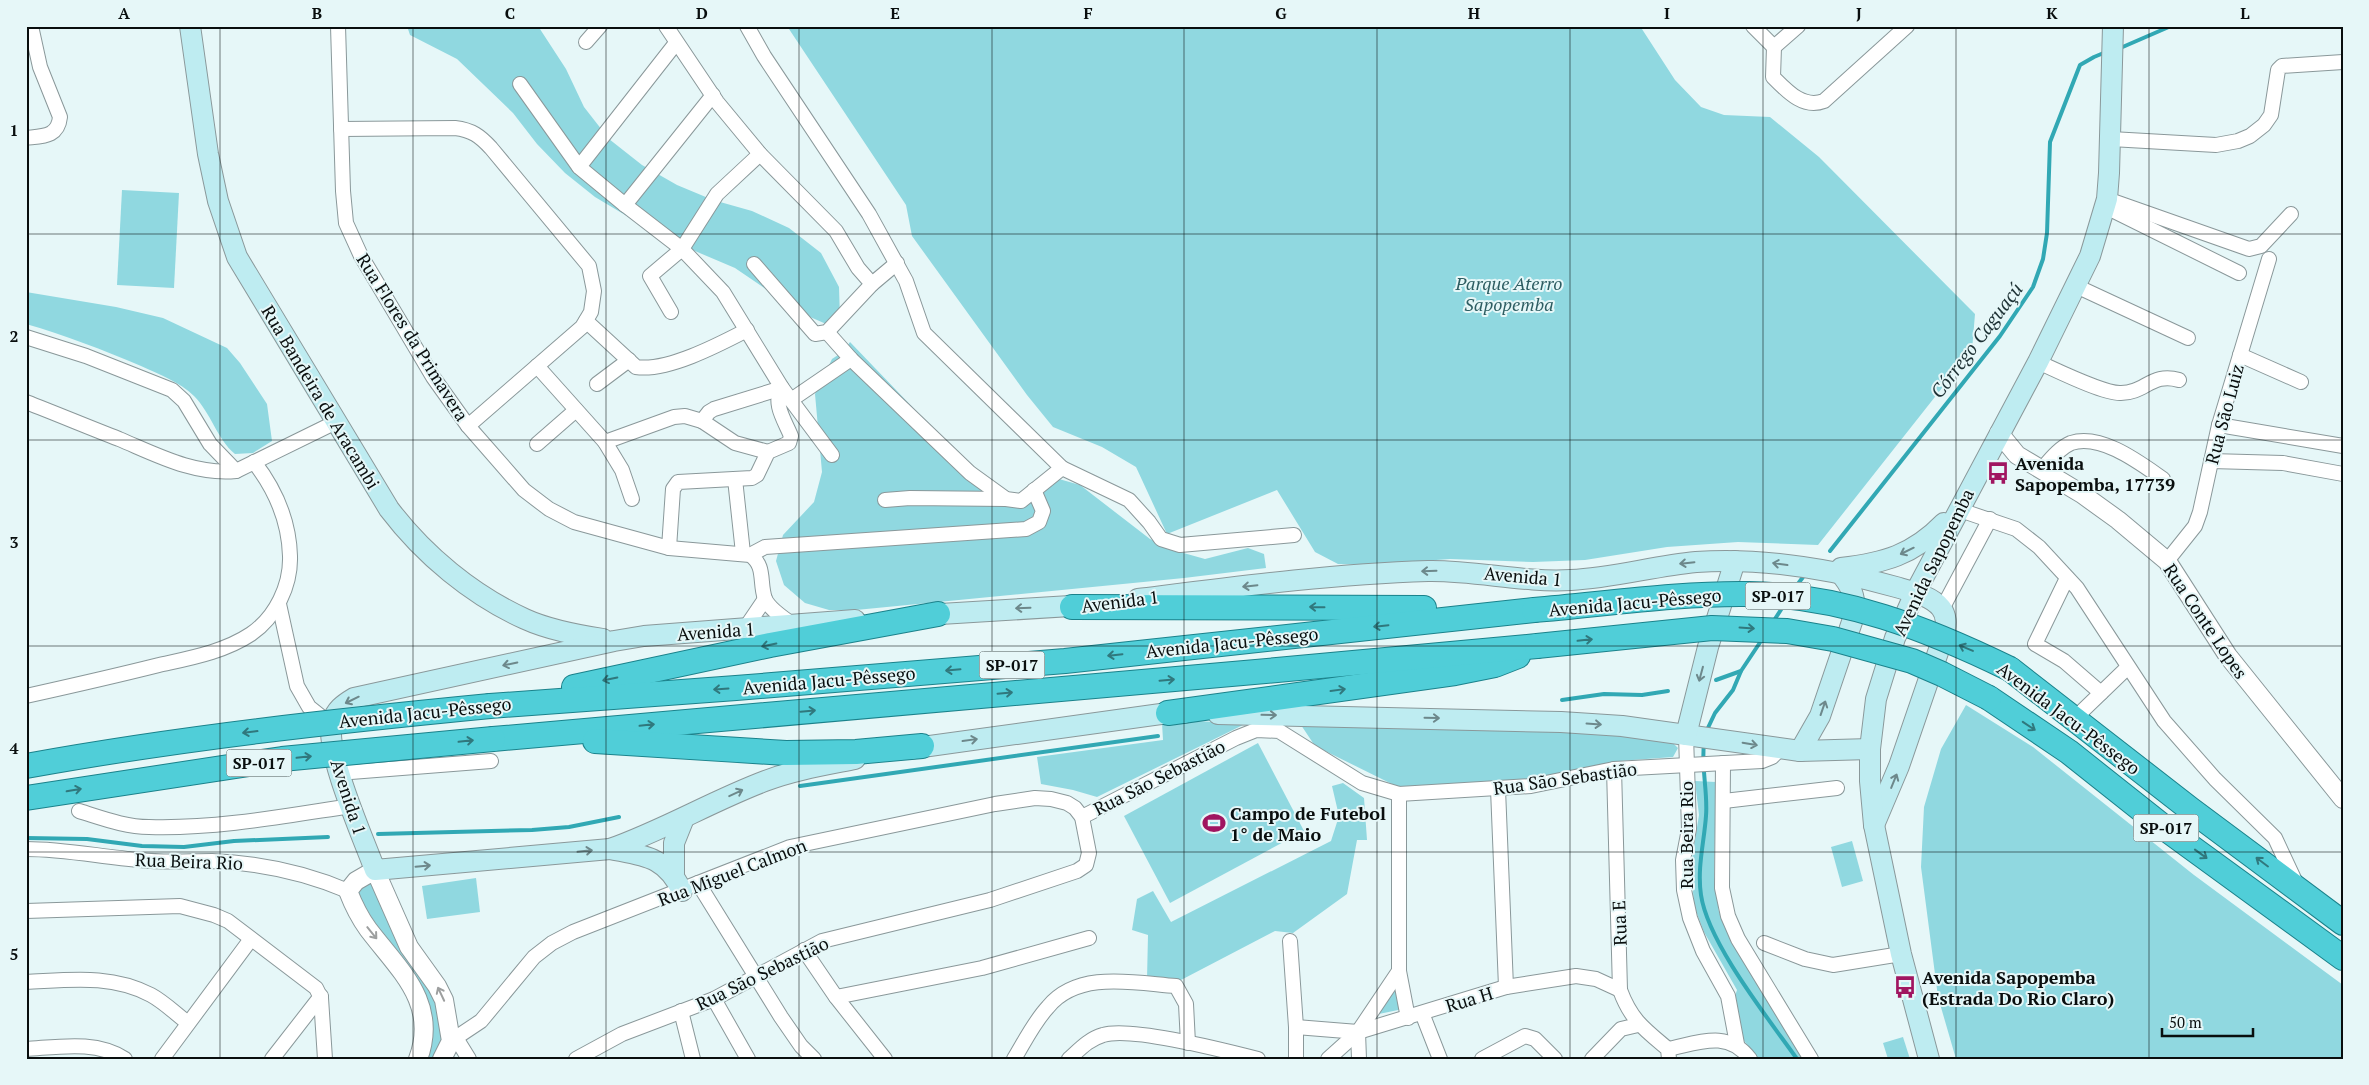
<svg xmlns="http://www.w3.org/2000/svg" width="2369" height="1085" font-family="'PT Serif',serif">
  <style>
    .green { fill: #90d8e0 }
    .lines { fill: none; stroke-linecap: round; stroke-linejoin: round }
    .stream { stroke: #31a8b4; stroke-width: 4 }
    .minor-casing { stroke: #8a989a; stroke-width: 16 }
    .tertiary-casing { stroke: #8a989a; stroke-width: 20 }
    .secondary-casing { stroke: #8a989a; stroke-width: 22 }
    .trunk-casing { stroke: #1b828b; stroke-width: 26 }
    .minor { stroke: #fff; stroke-width: 14 }
    .tertiary { stroke: #fff; stroke-width: 18 }
    .secondary { stroke: #beecf1; stroke-width: 20 }
    .trunk { stroke: #50ced8; stroke-width: 24 }
    .trunk-bridge-casing { stroke: #1b828b; stroke-width: 26; stroke-linecap: butt }
    .trunk-bridge { stroke: #50ced8; stroke-width: 24 }
    .oneway { stroke: #6d888b }
    .oneway2 { stroke: #30787d }
    .oneway3 { stroke: #9d9f9f }
    .grid { fill: none; stroke: #090e0e; stroke-width: 1; stroke-opacity: 0.55 }
    .labels { text-anchor: middle; dominant-baseline: central; stroke-width: 4; stroke-linejoin: round; paint-order: stroke }
    .shield { fill: #e6f7f8; stroke: #4b5454; stroke-width: 1 }
    .shield-label { font-size: 16px; font-weight: bold; fill: #090e0e }
    .park-label { font-size: 18px; font-style: italic; fill: #2d5d62; stroke: #e6f7f8 }
    .street-label { font-size: 18px; fill: #090e0e; stroke: #e6f7f8 }
    .poi-label { font-size: 18px; font-weight: bold; fill: #090e0e; stroke: #e6f7f8; text-anchor: start }
    .water-label { font-size: 19px; font-style: italic; fill: #1d3134; stroke: #e6f7f8 }
    .neatline { fill: none; stroke: #090e0e; stroke-width: 2 }
    .grid-label { font-size: 16px; text-anchor: middle; font-weight: bold; fill: #090e0e }
  </style>
  <rect width="100%" height="100%" fill="#e6f7f8"/>
  <g class="green">
    <polygon points="407,26 538,26 566,69 584,107 609,139 642,165 677,185 713,200 752,211 789,228 821,253 839,287 840,319 833,327 801,313 735,268 662,237 595,197 565,173 537,144 513,113 457,59 410,35"/>
    <polygon points="787,26 1640,26 1675,80 1701,107 1724,115 1770,117 1819,157 1975,314 1972,350 1818,545 1738,542 1667,547 1585,560 1533,562 1450,559 1367,565 1338,564 1315,552 1277,490 1167,534 1136,467 1102,447 1053,427 1027,395 912,236 906,205"/>
    <polygon points="122,190 179,193 174,288 117,285"/>
    <path d="M26 292 116 307 163 318 227 348 240 363 267 404 272 441 253 453 235 454C217 439 211 413 194 396 180 382 158 374 141 366 103 350 65 335 26 324Z"/>
    <polygon points="850,342 920,415 946,447 1006,499 1059,479 1080,485 1150,539 1180,552 1205,559 1248,548 1264,554 1266,568 1184,578 856,610 829,610 805,603 784,585 776,561 783,535 814,502 822,472 815,394 832,359 844,351"/>
    <polygon points="1966,705 2033,747 2194,875 2343,985 2343,1059 1956,1059 1938,997 1921,867 1924,807 1941,749"/>
    <polygon points="1190,721 1247,723 1097,797 1073,790 1041,784 1037,757 1163,740 1162,723"/>
    <polygon points="1301,725 1570,732 1669,739 1678,748 1673,757 1619,761 1543,779 1400,788 1315,746"/>
    <polygon points="1258,743 1304,831 1170,903 1124,816"/>
    <polygon points="1695,781 1716,782 1714,877 1719,912 1734,944 1805,1059 1759,1059 1740,1036 1734,999 1737,990 1704,932 1694,906 1691,864 1699,815"/>
    <polygon points="1343,783 1364,798 1367,840 1357,840 1347,894 1293,933 1275,931 1181,980 1147,979 1148,935 1132,930 1137,899 1153,891 1171,922 1331,841 1339,816 1332,786"/>
    <polygon points="1852,841 1863,881 1842,887 1831,847"/>
    <polygon points="476,878 480,912 427,919 422,886"/>
    <polygon points="368,883 372,883 434,984 443,1034 438,1059 424,1059 420,992 358,896 358,889"/>
    <polygon points="1399,985 1403,1009 1374,1015"/>
    <polygon points="1903,1037 1910,1059 1888,1059 1883,1043"/>
  </g>
  <g class="lines">
    <g class="stream">
      <polyline points="2118,49 2171,26"/>
      <polyline points="1830,551 2000,336 2033,287 2043,259 2047,233 2050,142 2080,65 2094,57 2106,52"/>
      <polyline points="1795,588 1803,577"/>
      <polyline points="1773,622 1784,605"/>
      <polyline points="1716,680 1741,671"/>
      <polyline points="1562,700 1604,694 1642,695 1668,691"/>
      <polyline points="1706,732 1715,713 1733,690 1741,671 1763,638"/>
      <path d="M1704 744C1701 768 1708 792 1706 816 1704 843 1697 868 1701 895 1708 943 1768 1018 1797 1059"/>
      <polyline points="800,786 1158,736"/>
      <polyline points="378,834 532,830 569,827 619,817"/>
      <polyline points="26,838 87,839 142,846 184,847 234,841 328,837"/>
    </g>
    <defs>
      <g id="minor">
        <path d="M338 26 343 191 346 223 361 256 395 313 433 377 468 426 524 490 549 509 574 522 669 548 750 555C766 566 759 582 765 599 770 610 785 619 795 626"/>
        <polyline points="666,26 717,102 760,154 836,231 858,268 872,284 827,332 815,334 754,264"/>
        <polyline points="747,26 764,56 869,214 906,281 924,333 1062,468"/>
        <polyline points="1753,26 1774,47"/>
        <path d="M1798 26 1774 47 1773 77C1787 91 1803 109 1824 101L1907 26"/>
        <polyline points="586,42 600,26"/>
        <polyline points="520,84 579,167 625,205 713,95"/>
        <path d="M341 129 455 128C472 130 480 136 491 148L589 266 594 291 591 312 582 327 468 426"/>
        <path d="M26 138C43 136 58 137 60 117L40 67 31 26"/>
        <polyline points="2111,139 2216,145 2238,141 2250,136 2264,125 2271,115 2278,70 2282,66 2343,62"/>
        <polyline points="579,167 676,43"/>
        <polyline points="2107,199 2249,249 2261,246 2291,214"/>
        <polyline points="625,205 682,249 717,194 760,154"/>
        <polyline points="2108,208 2239,273"/>
        <polyline points="872,284 897,263"/>
        <polyline points="2076,286 2188,338"/>
        <polyline points="671,312 650,276 682,249 723,292 782,388 714,409 709,412 702,421 735,443 768,452"/>
        <path d="M586 321 636 367C667 372 720 344 747 330"/>
        <polyline points="827,332 851,359 970,473 1006,499 1021,501 1062,468 1129,500 1149,522 1161,539 1180,545 1294,535"/>
        <polyline points="26,337 86,356 172,390 184,401 210,444 236,471"/>
        <polyline points="2240,355 2301,382"/>
        <path d="M2038 362C2056 370 2104 394 2121 393 2145 393 2152 372 2179 380"/>
        <polyline points="537,366 605,442 622,470 632,499"/>
        <polyline points="597,384 629,360"/>
        <polyline points="791,400 851,359"/>
        <path d="M26 402C57 414 88 427 119 439 157 455 194 475 236 471L338 421"/>
        <polyline points="2219,425 2343,446"/>
        <polyline points="605,442 674,417 685,416 702,421"/>
        <polyline points="537,444 576,410"/>
        <polyline points="2211,461 2283,463 2343,474"/>
        <path d="M2042 469C2050 460 2059 448 2071 443 2101 433 2140 463 2163 479"/>
        <polyline points="735,479 743,553"/>
        <polyline points="885,500 910,498 1006,499"/>
        <polyline points="1957,509 2016,529 2039,547 2077,588 2164,721 2215,779 2275,838 2296,883"/>
        <path d="M669 548 673 489 678 482 752 478 757 475 768 452 789 443 791 436C785 421 772 403 782 388L832 455"/>
        <polyline points="750,555 765,547 1026,529 1039,522 1043,511 1034,490"/>
        <polyline points="2167,561 2195,526 2200,512 2219,425 2269,259"/>
        <polyline points="2067,578 2035,644 2064,661 2101,693"/>
        <polyline points="279,604 297,686 309,707 329,723"/>
        <polyline points="1942,609 1990,519"/>
        <polyline points="744,630 765,599"/>
        <path d="M26 696C71 686 115 676 159 665 190 658 224 652 251 634 276 617 291 585 290 556 289 521 275 489 254 462"/>
        <polyline points="2074,719 2128,667"/>
        <polyline points="1686,735 1689,829 1683,860 1684,890 1690,918 1703,951 1728,996 1737,1044"/>
        <polyline points="1723,763 1722,888 1728,916 1738,939 1811,1059"/>
        <path d="M1614 769 1620 990C1631 1020 1644 1029 1668 1049L1669 1059"/>
        <polyline points="338,773 491,761"/>
        <polyline points="1498,789 1506,987"/>
        <polyline points="1399,794 1399,971 1408,1018"/>
        <polyline points="1724,801 1837,788"/>
        <path d="M79 811C102 818 125 827 149 827 217 829 285 816 351 806"/>
        <polyline points="1082,817 1236,738 1256,730 1279,731 1362,783 1399,794 1531,786 1614,769 1762,761 1772,757 1780,749"/>
        <path d="M26 849C64 849 102 857 140 860 164 863 188 861 212 861 260 863 304 872 348 891"/>
        <polyline points="698,883 781,1017 801,1046 814,1059"/>
        <polyline points="26,911 180,906 214,915 228,921 316,988 321,998 325,1059"/>
        <polyline points="1290,941 1296,1027 1296,1059"/>
        <polyline points="1764,943 1805,959 1833,965 1901,954"/>
        <polyline points="804,950 836,997 885,1059"/>
        <path d="M26 982C70 980 111 974 151 995 164 1002 176 1014 188 1023"/>
        <polyline points="836,997 982,968 1089,938"/>
        <polyline points="714,999 748,1059"/>
        <polyline points="681,1011 693,1059"/>
        <polyline points="1422,1013 1440,1059"/>
        <polyline points="1296,1027 1358,1032"/>
        <polyline points="1358,1032 1399,971"/>
        <polyline points="1358,1032 1359,1059"/>
        <polyline points="456,1038 469,1059"/>
        <polyline points="451,1041 481,1021 534,957 552,943 573,932 790,847 995,804 1035,798 1051,799 1067,803 1075,808 1082,817 1089,853 1086,865 1077,871 990,900 822,941 714,999 622,1034 576,1059"/>
        <path d="M26 1049C59 1047 96 1040 125 1059"/>
        <path d="M1668 1049C1698 1043 1728 1029 1750 1059"/>
        <polyline points="162,1059 251,939"/>
        <polyline points="272,1059 321,996"/>
        <path d="M1014 1059C1025 1041 1034 1022 1048 1007 1078 970 1135 983 1176 986L1186 1004 1188 1043"/>
        <path d="M1069 1059C1080 1049 1089 1039 1103 1035 1130 1026 1227 1051 1258 1059"/>
        <polyline points="1328,1059 1358,1032 1506,987 1576,976 1596,979 1620,990"/>
        <polyline points="1482,1059 1525,1036 1535,1039 1555,1059"/>
        <polyline points="1592,1059 1621,1029 1638,1025"/>
      </g>
      <g id="tertiary">
        <polyline points="1999,433 2017,455 2082,494 2118,520 2167,561 2228,656 2343,799"/>
        <path d="M418 1059C439 1003 399 970 368 929 360 918 353 904 348 891L356 881 375 870 409 947 437 986 444 1000 451 1041 442 1059"/>
      </g>
      <g id="secondary">
        <path d="M190 26 208 154 218 201 237 257 389 509C424 555 472 595 525 619 549 630 577 635 603 639"/>
        <path d="M1841 568C1884 563 1913 555 1944 523"/>
        <path d="M1138 599C1234 587 1331 574 1428 571 1476 570 1523 583 1571 580 1613 578 1654 566 1696 562 1764 557 1831 569 1896 587 1910 591 1932 596 1941 608 1947 616 1946 624 1945 632L1899 766 1874 825"/>
        <polyline points="924,615 1087,605"/>
        <polyline points="1218,714 1561,722 1622,726 1800,751 1870,749"/>
        <polyline points="1686,735 1708,647 1735,561"/>
        <polyline points="908,749 1168,713 1184,713"/>
        <path d="M1800 751 1820 716 1855 613C1855 595 1851 586 1840 573"/>
        <path d="M855 759C825 765 794 770 765 781 712 801 664 830 610 849L375 870C364 840 324 750 332 723 335 710 344 704 354 698L614 641 644 636 855 620"/>
        <path d="M610 849C645 856 665 856 682 891"/>
        <polyline points="674,875 674,843 684,818"/>
        <polyline points="1929,1059 1901,954 1874,825 1870,781 1870,749 1876,699 1895,638 1915,593 2038,362 2090,256 2107,199 2109,173 2113,26"/>
      </g>
      <g id="trunk">
        <polyline points="1072,607 1424,608"/>
        <polyline points="2010,669 2190,809 2343,923"/>
        <polyline points="574,687 770,645 938,614"/>
        <polyline points="1989,698 2069,752 2166,829 2343,958"/>
        <polyline points="490,706 736,688 1065,661 1534,610"/>
        <polyline points="1168,713 1455,673 1495,665 1518,656"/>
        <polyline points="493,739 1277,670 1537,646"/>
        <polyline points="595,741 786,753 856,752 922,746"/>
      </g>
    </defs>
    <use href="#minor" class="minor-casing"/>
    <use href="#tertiary" class="tertiary-casing"/>
    <use href="#secondary" class="secondary-casing"/>
    <use href="#trunk" class="trunk-casing"/>
    <use href="#minor" class="minor"/>
    <use href="#tertiary" class="tertiary"/>
    <use href="#secondary" class="secondary"/>
    <use href="#trunk" class="trunk"/>
    <defs>
      <g id="trunk-bridge">
        <path d="M1534 610C1605 604 1678 593 1749 594 1842 595 1928 629 2010 669"/>
        <polyline points="1537,646 1712,628 1787,631 1833,639 1912,661 1942,674 1989,698"/>
        <path d="M26 766C180 738 335 721 490 706"/>
        <polyline points="26,798 282,759 493,739"/>
      </g>
    </defs>
    <use href="#trunk-bridge" class="trunk-bridge-casing"/>
    <use href="#trunk-bridge" class="trunk-bridge"/>
  </g>
  <defs><path id="oneway-shaft" d="M-6 0H5M1.5-3L5.5 0L1.5 3" fill="none" stroke-width="1.6" stroke-linecap="round" stroke-linejoin="round" transform="scale(1.25)"/></defs>
  <g class="oneway">
    <use href="#oneway-shaft" transform="translate(1907 551) rotate(154)"/>
    <use href="#oneway-shaft" transform="translate(1687 563) rotate(174)"/>
    <use href="#oneway-shaft" transform="translate(1780 564) rotate(-172)"/>
    <use href="#oneway-shaft" transform="translate(1429 571) rotate(178)"/>
    <use href="#oneway-shaft" transform="translate(1250 586) rotate(174)"/>
    <use href="#oneway-shaft" transform="translate(1023 608) rotate(178)"/>
    <use href="#oneway-shaft" transform="translate(510 664) rotate(168)"/>
    <use href="#oneway-shaft" transform="translate(1701 674) rotate(105)"/>
    <use href="#oneway-shaft" transform="translate(352 700) rotate(154)"/>
    <use href="#oneway-shaft" transform="translate(1823 708) rotate(-71)"/>
    <use href="#oneway-shaft" transform="translate(1269 715) rotate(1)"/>
    <use href="#oneway-shaft" transform="translate(1432 718) rotate(1)"/>
    <use href="#oneway-shaft" transform="translate(1594 724) rotate(4)"/>
    <use href="#oneway-shaft" transform="translate(970 740) rotate(-8)"/>
    <use href="#oneway-shaft" transform="translate(1750 744) rotate(10)"/>
    <use href="#oneway-shaft" transform="translate(1894 781) rotate(-68)"/>
    <use href="#oneway-shaft" transform="translate(736 793) rotate(-25)"/>
    <use href="#oneway-shaft" transform="translate(585 851) rotate(-6)"/>
    <use href="#oneway-shaft" transform="translate(423 866) rotate(-5)"/>
  </g>
  <g class="oneway2">
    <use href="#oneway-shaft" transform="translate(1317 607) rotate(-179)"/>
    <use href="#oneway-shaft" transform="translate(1381 626) rotate(174)"/>
    <use href="#oneway-shaft" transform="translate(1747 628) rotate(4)"/>
    <use href="#oneway-shaft" transform="translate(1585 640) rotate(-6)"/>
    <use href="#oneway-shaft" transform="translate(769 645) rotate(169)"/>
    <use href="#oneway-shaft" transform="translate(1966 648) rotate(-157)"/>
    <use href="#oneway-shaft" transform="translate(1115 655) rotate(174)"/>
    <use href="#oneway-shaft" transform="translate(953 670) rotate(175)"/>
    <use href="#oneway-shaft" transform="translate(610 679) rotate(168)"/>
    <use href="#oneway-shaft" transform="translate(1167 680) rotate(-5)"/>
    <use href="#oneway-shaft" transform="translate(721 689) rotate(176)"/>
    <use href="#oneway-shaft" transform="translate(1338 690) rotate(-8)"/>
    <use href="#oneway-shaft" transform="translate(1005 693) rotate(-5)"/>
    <use href="#oneway-shaft" transform="translate(808 711) rotate(-5)"/>
    <use href="#oneway-shaft" transform="translate(647 725) rotate(-6)"/>
    <use href="#oneway-shaft" transform="translate(2029 726) rotate(34)"/>
    <use href="#oneway-shaft" transform="translate(250 732) rotate(173)"/>
    <use href="#oneway-shaft" transform="translate(466 741) rotate(-6)"/>
    <use href="#oneway-shaft" transform="translate(304 757) rotate(-6)"/>
    <use href="#oneway-shaft" transform="translate(74 790) rotate(-10)"/>
    <use href="#oneway-shaft" transform="translate(2201 854) rotate(36)"/>
    <use href="#oneway-shaft" transform="translate(2262 862) rotate(-143)"/>
  </g>
  <g class="oneway3">
    <use href="#oneway-shaft" transform="translate(372 933) rotate(51)"/>
    <use href="#oneway-shaft" transform="translate(441 994) rotate(-115)"/>
  </g>
  <path class="grid" d="M220 26V1059M413 26V1059M606 26V1059M799 26V1059M992 26V1059M1184 26V1059M1377 26V1059M1570 26V1059M1763 26V1059M1956 26V1059M2149 26V1059M26 234H2343M26 440H2343M26 646H2343M26 852H2343"/>
  <defs>
    <symbol id="bus-bare" viewBox="-9 -9 18 18"><path d="M-5-6H5V4H4V6H2V4H-2V6H-4V4H-5ZM-3.5-4V0h7V-4ZM-3.5 1.2v1.5H-2V1.2ZM2 1.2v1.5H3.5V1.2Z" fill="#a01560" stroke="#e6f7f8" stroke-width="2.5" paint-order="stroke"/></symbol>
    <symbol id="stadium-bare" viewBox="-9 -9 18 18"><path d="M0-5a6.5 5 0 1 0 0 10a6.5 5 0 1 0 0-10ZM-3.5-1.8h7v3.6h-7Z" fill="#a01560" stroke="#e6f7f8" stroke-width="2.5" paint-order="stroke"/></symbol>
  </defs>
  <g fill-rule="evenodd">
    <use href="#bus-bare" x="1982" y="457" width="32" height="32"/>
    <use href="#stadium-bare" x="1198" y="807" width="32" height="32"/>
    <use href="#bus-bare" x="1889" y="971" width="32" height="32"/>
  </g>
  <g class="labels">
    <g class="shield">
      <rect x="1745.5" y="582.5" width="65" height="27" rx="4"/>
      <rect x="979.5" y="651.5" width="65" height="27" rx="4"/>
      <rect x="226.5" y="749.5" width="65" height="27" rx="4"/>
      <rect x="2133.5" y="814.5" width="65" height="27" rx="4"/>
    </g>
    <g class="shield-label">
      <text x="1778" y="596">SP-017</text>
      <text x="1012" y="665">SP-017</text>
      <text x="259" y="763">SP-017</text>
      <text x="2166" y="828">SP-017</text>
    </g>
    <g class="park-label">
      <text x="1509" y="283">Parque Aterro<tspan x="1509" dy="21">Sapopemba</tspan></text>
    </g>
    <g class="street-label">
      <text transform="translate(413 337) rotate(58)">Rua Flores da Primavera</text>
      <text transform="translate(321 397) rotate(59)">Rua Bandeira de Aracambi</text>
      <text transform="translate(2224 414) rotate(-75)">Rua São Luiz</text>
      <text transform="translate(1933 562) rotate(-64)">Avenida Sapopemba</text>
      <text transform="translate(1523 576) rotate(5)">Avenida 1</text>
      <text transform="translate(1120 601) rotate(-7)">Avenida 1</text>
      <text transform="translate(1635 602) rotate(-5)">Avenida Jacu-Pêssego</text>
      <text transform="translate(2206 621) rotate(56)">Rua Conte Lopes</text>
      <text transform="translate(716 631) rotate(-4)">Avenida 1</text>
      <text transform="translate(1232 642) rotate(-6)">Avenida Jacu-Pêssego</text>
      <text transform="translate(829 680) rotate(-5)">Avenida Jacu-Pêssego</text>
      <text transform="translate(425 712) rotate(-6)">Avenida Jacu-Pêssego</text>
      <text transform="translate(2069 718) rotate(37)">Avenida Jacu-Pêssego</text>
      <text transform="translate(1159 777) rotate(-27)">Rua São Sebastião</text>
      <text transform="translate(1565 778) rotate(-8)">Rua São Sebastião</text>
      <text transform="translate(349 797) rotate(72)">Avenida 1</text>
      <text transform="translate(1686 835) rotate(-90)">Rua Beira Rio</text>
      <text transform="translate(189 861) rotate(2)">Rua Beira Rio</text>
      <text transform="translate(732 872) rotate(-21)">Rua Miguel Calmon</text>
      <text transform="translate(1619 923) rotate(-92)">Rua E</text>
      <text transform="translate(762 973) rotate(-26)">Rua São Sebastião</text>
      <text transform="translate(1469 999) rotate(-17)">Rua H</text>
    </g>
    <g class="poi-label">
      <text x="2015" y="463">Avenida<tspan x="2015" dy="21">Sapopemba, 17739</tspan></text>
      <text x="1230" y="813">Campo de Futebol<tspan x="1230" dy="21">1° de Maio</tspan></text>
      <text x="1922" y="977">Avenida Sapopemba<tspan x="1922" dy="21">(Estrada Do Rio Claro)</tspan></text>
    </g>
    <g class="water-label">
      <text transform="translate(1976 340) rotate(-53)">Córrego Caguaçú</text>
    </g>
  </g>
  <rect width="2369" height="1085" fill="none" stroke="#e6f7f8" stroke-width="55"/>
  <path d="M2162 1028v8h91v-8" fill="none" stroke="#090e0e" stroke-width="2.5"/>
  <text x="2169" y="1028" font-size="15" fill="#090e0e" stroke="#e6f7f8" stroke-width="4" paint-order="stroke">50 m</text>
  <rect x="28" y="28" width="2314" height="1030" class="neatline"/>
  <g class="grid-label">
    <text x="124" y="19">A</text>
    <text x="317" y="19">B</text>
    <text x="510" y="19">C</text>
    <text x="702" y="19">D</text>
    <text x="895" y="19">E</text>
    <text x="1088" y="19">F</text>
    <text x="1281" y="19">G</text>
    <text x="1474" y="19">H</text>
    <text x="1667" y="19">I</text>
    <text x="1859" y="19">J</text>
    <text x="2052" y="19">K</text>
    <text x="2245" y="19">L</text>
    <text x="14" y="136">1</text>
    <text x="14" y="342">2</text>
    <text x="14" y="548">3</text>
    <text x="14" y="754">4</text>
    <text x="14" y="960">5</text>
  </g>
</svg>
